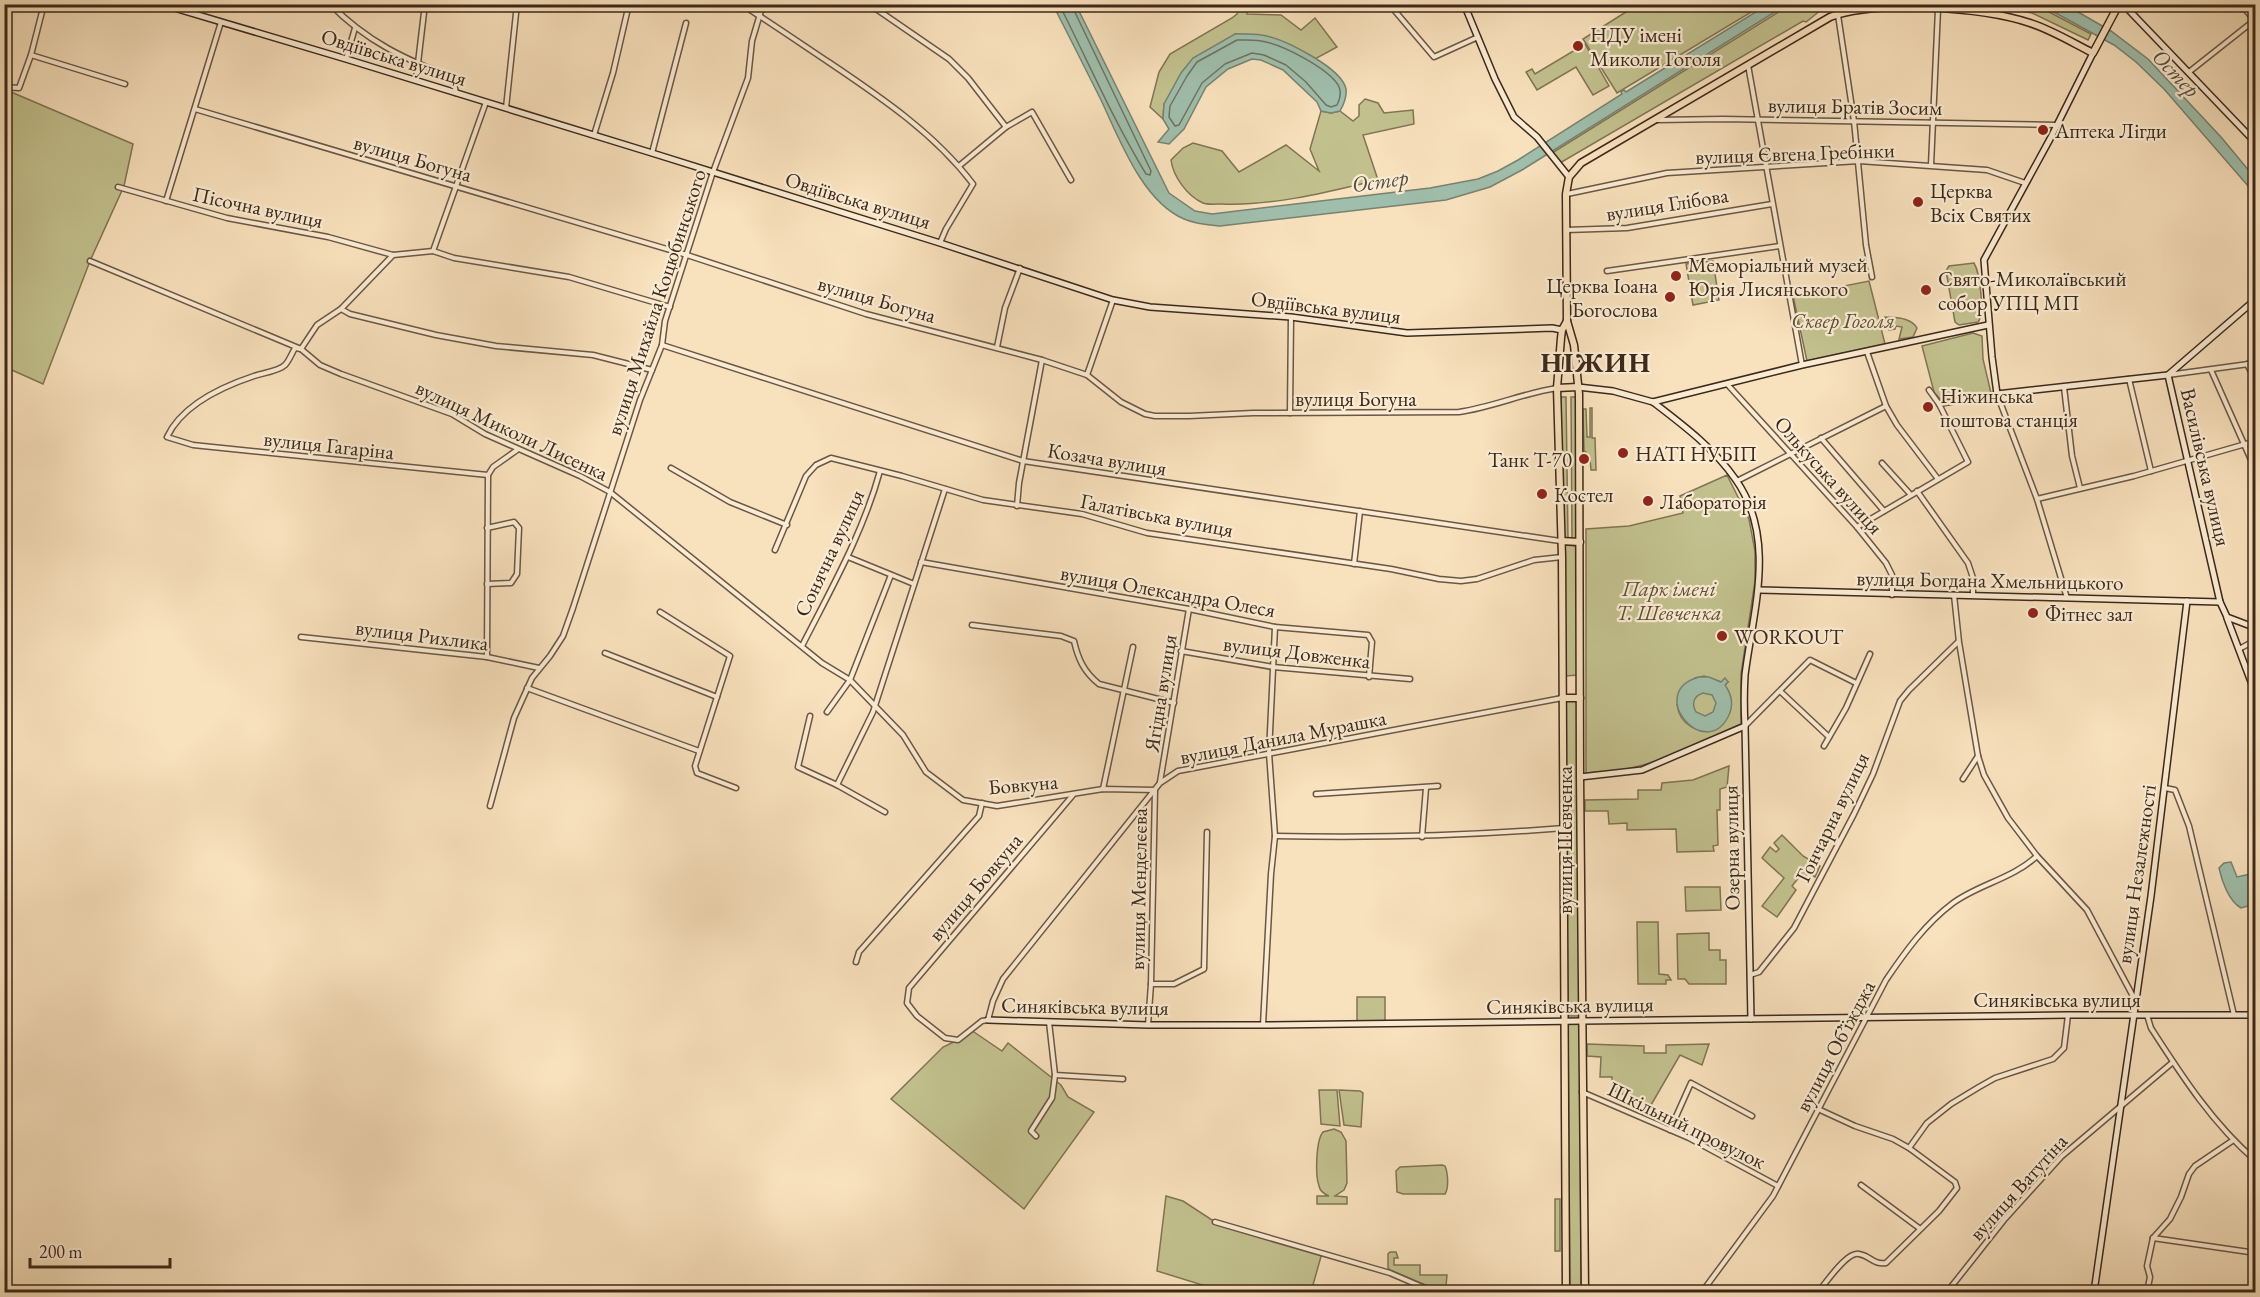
<svg xmlns="http://www.w3.org/2000/svg" width="2260" height="1297" font-family="'EB Garamond',serif">
  <style>
    .green { fill: #c2c18e; stroke: #807454; stroke-width: 1.5; fill-rule: evenodd }
    .water { fill: #9fbeab; stroke: #788271; stroke-width: 1.5; fill-rule: evenodd }
    .lines { fill: none; stroke-linecap: round; stroke-linejoin: round }
    .shore { stroke: #6e7362; stroke-width: 1.5 }
    .street-casing { stroke: #6c5643; stroke-width: 7 }
    .secondary-casing { stroke: #3d281a; stroke-width: 8 }
    .primary-casing { stroke: #3d281a; stroke-width: 9 }
    .street { stroke: #faecd4; stroke-width: 4 }
    .secondary { stroke: #faecd4; stroke-width: 5 }
    .primary { stroke: #f8e1bd; stroke-width: 6 }
    .poi-dot { fill: #8f2418; stroke: #faecd4; stroke-width: 2 }
    .labels { text-anchor: middle; dominant-baseline: central; stroke-width: 4.5; stroke-linejoin: round; paint-order: stroke }
    .poi-label { font-size: 21px; fill: #3d281a; stroke: #faecd4; text-anchor: start }
    .street-label { font-size: 21px; fill: #3d281a; stroke: #faecd4 }
    .park-label { font-size: 21px; font-style: italic; fill: #5e4e37; stroke: #faecd4 }
    .water-label { font-size: 22px; font-style: italic; fill: #564e3e; stroke: #faecd4 }
    .district-label { font-size: 27px; font-weight: bold; letter-spacing: 1.5px; fill: #3d281a; stroke: #faecd4 }
  </style>
  <rect width="100%" height="100%" fill="#f8e1bd"/>
  <filter id="stains"><feTurbulence type="fractalNoise" baseFrequency=".00333" numOctaves="4"/><feColorMatrix values="0 0 0 0 .2 0 0 0 0 .09 0 0 0 0 .02 0 0 0 .5 -.17"/></filter>
  <radialGradient id="worn" r=".72"><stop offset=".6" stop-color="#630" stop-opacity="0"/><stop offset="1" stop-color="#630" stop-opacity=".3"/></radialGradient>
  <g class="green">
    <path d="M1240 5H1247V14L1281 15 1301 30 1315 18 1337 47 1315 59C1283 40 1273 35 1235 34L1164 104 1163 119 1150 107 1159 72 1170 54 1232 18 1237 14Z"/>
    <polygon points="1637,5 1637,4 1763,5 1617,93 1583,39"/>
    <polygon points="1790,5 1826,6 1806,22 1803,21 1560,163 1552,153"/>
    <polygon points="1991,5 2036,5 2091,34 2088,40 2032,13"/>
    <polygon points="1585,44 1609,86 1593,95 1576,67 1537,90 1526,72 1532,69 1535,74"/>
    <polygon points="4,89 133,144 124,186 90,261 43,384 5,367"/>
    <path d="M1365 99 1378 103 1384 113 1413 110 1414 124 1363 135 1378 180C1328 192 1274 206 1222 204 1216 204 1208 205 1203 203 1187 196 1173 176 1171 160L1183 148 1193 143 1222 151 1239 172 1286 145 1319 171 1310 149 1321 111 1331 113 1340 111 1353 121 1359 116V105Z"/>
    <polygon points="1713,261 1719,300 1693,305 1686,264"/>
    <path d="M1974 263C1980 273 1985 314 1978 322L1959 325 1955 322 1946 271 1949 266Z"/>
    <polygon points="1869,281 1885,344 1807,361 1793,296"/>
    <path d="M1885 317C1896 318 1911 317 1917 328L1913 337 1899 339 1902 327 1896 326 1895 329 1889 330Z"/>
    <polygon points="1973,333 1982,336 1983,359 1991,393 1940,399 1934,392 1922,346"/>
    <polygon points="1561,397 1566,397 1568,539 1562,539"/>
    <polygon points="1571,397 1576,397 1577,539 1572,539"/>
    <polygon points="1590,408 1592,408 1592,438 1595,438 1596,470 1591,470 1590,458 1586,457 1586,452 1584,451 1583,409 1586,409 1587,437 1590,437"/>
    <path d="M1727 475 1749 519 1755 551V581L1741 674V724L1666 758 1643 765 1623 770 1586 773V529L1629 526 1683 513 1680 496ZM1704 676 1721 682H1728L1725 685 1717 728C1698 735 1680 725 1677 705L1695 678Z"/>
    <polygon points="1563,545 1577,546 1578,675 1565,676"/>
    <circle cx="1705" cy="704" r="12"/>
    <polygon points="1565,701 1577,701 1580,1016 1568,1016"/>
    <polygon points="1729,766 1727,787 1720,789 1720,810 1717,810 1718,845 1713,846 1714,851 1677,852 1676,829 1627,830 1627,823 1609,824 1608,811 1585,811 1585,800 1638,799 1638,790 1661,790 1662,783 1693,780"/>
    <polygon points="1782,835 1803,856 1820,866 1815,877 1808,873 1804,879 1800,876 1792,886 1796,890 1777,917 1762,906 1784,878 1762,858 1770,847 1776,852 1779,849 1774,843"/>
    <polygon points="1685,887 1720,887 1721,910 1686,911"/>
    <polygon points="1637,922 1658,922 1659,974 1668,975 1671,980 1666,980 1666,984 1638,984"/>
    <polygon points="1709,933 1709,950 1720,950 1720,960 1726,960 1726,984 1689,984 1685,979 1678,979 1677,934"/>
    <rect x="1357" y="997" width="28" height="25"/>
    <polygon points="1568,1024 1580,1024 1581,1292 1570,1292"/>
    <polygon points="971,1030 1002,1051 1008,1043 1061,1085 1068,1097 1094,1112 1024,1209 891,1099 943,1047 958,1040"/>
    <polygon points="1587,1044 1644,1046 1644,1053 1666,1053 1666,1045 1709,1044 1702,1065 1680,1055 1651,1105 1612,1090 1612,1077 1600,1077 1601,1057 1587,1056"/>
    <polygon points="1319,1090 1337,1090 1340,1126 1321,1124"/>
    <polygon points="1339,1090 1360,1091 1363,1093 1361,1127 1344,1125"/>
    <path d="M1334 1129 1341 1132 1346 1141 1347 1183 1344 1190 1335 1196 1347 1197V1204H1317V1196H1329C1324 1194 1320 1191 1319 1186 1315 1175 1316 1140 1323 1132Z"/>
    <path d="M1442 1165 1445 1166C1448 1173 1449 1188 1445 1194H1403L1397 1192 1396 1171 1400 1167Z"/>
    <polygon points="1166,1196 1183,1201 1215,1222 1322,1253 1311,1292 1225,1292 1157,1271"/>
    <rect x="1555" y="1199" width="5" height="52"/>
    <polygon points="1390,1252 1396,1252 1398,1258 1394,1258 1394,1265 1420,1265 1420,1275 1447,1275 1446,1286 1475,1286 1475,1292 1442,1292 1390,1270 1388,1268 1388,1254"/>
  </g>
  <g class="water">
    <path d="M1053 5H1076L1169 193 1195 211 1212 214 1430 188 1478 179 1498 171 1518 160 1622 94 1621 92 1624 90 1626 92 1767 5H1786L1522 170 1490 187 1446 200 1220 226C1208 225 1195 224 1184 219 1142 201 1119 138 1101 100 1085 68 1069 36 1053 5Z"/>
    <polygon points="2041,5 2066,5 2111,31 2148,59 2221,137 2255,178 2255,194 2164,89 2136,62 2114,45"/>
    <path d="M1235 34C1245 34 1257 33 1267 36 1287 41 1342 68 1346 89 1347 97 1344 104 1340 111L1331 113 1321 111 1317 102 1283 70 1261 60 1252 59 1228 69 1206 87 1184 129 1169 144 1158 142 1169 129 1163 119 1164 104 1181 73 1193 58Z"/>
    <path d="M1699 677H1709L1721 682 1725 678 1728 682 1725 685C1732 695 1734 706 1728 717 1704 762 1645 692 1699 677ZM1703 693 1712 695 1716 703 1713 712 1705 716 1696 712C1691 703 1694 696 1703 693Z"/>
    <path d="M2231 862 2237 877 2255 873V904L2241 908C2229 901 2222 882 2219 868L2224 863Z"/>
  </g>
  <g class="lines">
    <g class="shore">
      <path d="M1059 4C1088 61 1113 120 1146 174L1150 175 1151 171 1071 4"/>
      <path d="M1237 40C1246 40 1257 39 1266 42 1285 46 1324 67 1336 82 1342 89 1341 97 1337 105L1331 107 1326 105 1306 82 1286 65 1264 55 1252 53 1225 64 1202 83 1179 125 1175 126 1169 117 1170 106 1187 76 1197 62Z"/>
    </g>
    <defs>
      <g id="street">
        <path d="M330 4C367 42 405 59 453 78L456 93"/>
        <path d="M741 4C771 23 800 43 830 63 882 98 935 134 973 184L946 229 940 243"/>
        <polyline points="869,4 949,59 968,78 1006,127"/>
        <polyline points="1389,4 1434,57 1478,37"/>
        <polyline points="2241,4 2254,20"/>
        <polyline points="1838,15 1854,121 1866,245 1872,277"/>
        <polyline points="31,55 125,84"/>
        <polyline points="346,59 355,28"/>
        <polyline points="1748,65 1802,365"/>
        <polyline points="2189,72 2256,19"/>
        <polyline points="416,80 425,4"/>
        <polyline points="4,87 19,88 31,55 44,4"/>
        <path d="M486 102 433 251 393 255 341 309 317 325 301 349 295 348C292 353 289 361 285 365 279 371 263 373 254 376 221 387 182 405 167 437L193 445 488 475"/>
        <polyline points="506,108 517,4"/>
        <path d="M195 109 687 255 866 314 1042 360 1087 375 1121 402 1145 414 1155 416H1189L1253 413 1459 412C1493 407 1524 393 1557 388"/>
        <polyline points="1656,120 1723,119 2057,125"/>
        <polyline points="594,135 613,73 629,4"/>
        <polyline points="652,153 686,23"/>
        <polyline points="1931,165 1938,9"/>
        <polyline points="959,166 1006,127 1032,112 1071,180"/>
        <polyline points="118,187 227,218 328,237 393,255"/>
        <polyline points="1567,194 1667,173 1859,161 1987,170 2025,183"/>
        <polyline points="166,201 221,22"/>
        <polyline points="1566,230 1627,228 1772,204"/>
        <polyline points="433,251 454,258 569,277 670,307"/>
        <polyline points="90,261 301,349 320,365 341,374 452,414 485,434 580,476 610,492 822,663 850,680 903,735 926,772 963,800 997,806 1103,789 1155,790 1151,984 1148,1025"/>
        <polyline points="1607,271 1780,246"/>
        <polyline points="341,309 350,314 436,335 496,346 593,355 652,370"/>
        <polyline points="662,345 1023,461 1560,541"/>
        <polyline points="997,347 1005,308 1020,268"/>
        <polyline points="1867,352 1886,406 1897,425 1938,479"/>
        <polyline points="2247,364 2256,381"/>
        <polyline points="2211,370 2256,471"/>
        <polyline points="1087,375 1113,300"/>
        <polyline points="2168,375 2256,363"/>
        <polyline points="2129,379 2151,471"/>
        <polyline points="1727,384 1857,527 1886,563 1892,575 1892,595"/>
        <polyline points="2064,387 2072,456 2080,488"/>
        <polyline points="1939,404 1997,394 2037,499 2067,598"/>
        <polyline points="1290,413 1291,317"/>
        <polyline points="1821,438 1884,511"/>
        <polyline points="1882,463 1911,495"/>
        <polyline points="671,468 730,502 787,525"/>
        <polyline points="1737,481 1886,406"/>
        <polyline points="1917,491 1968,563 1973,578 1973,595"/>
        <polyline points="2037,499 2134,476 2256,441"/>
        <polyline points="1017,506 1019,483 1042,360"/>
        <polyline points="1857,527 1968,462 1939,404 1929,390"/>
        <polyline points="775,550 806,476 816,465 831,458 902,476 983,500 1082,514 1147,533 1391,569 1439,579 1461,581 1477,579 1534,560 1562,557"/>
        <polyline points="848,557 914,584"/>
        <polyline points="921,562 1189,609 1275,627 1368,635 1372,642 1369,677"/>
        <polyline points="1354,564 1360,511"/>
        <polyline points="487,584 511,583 517,574 519,528 514,522 487,528"/>
        <polyline points="1954,595 1959,642 1978,756 1984,775 2008,818 2037,856 2087,910 2135,1000"/>
        <polyline points="660,612 730,656 695,766 697,773 736,788"/>
        <path d="M972 625 1061 636 1074 641C1078 659 1084 672 1099 684L1174 703"/>
        <polyline points="301,637 487,657 539,668"/>
        <path d="M802 646C831 589 863 533 880 471"/>
        <polyline points="2239,649 2256,640"/>
        <polyline points="1181,651 1273,667 1410,679"/>
        <polyline points="605,653 717,697"/>
        <polyline points="487,657 488,475 493,467 517,450"/>
        <polyline points="527,688 699,751"/>
        <polyline points="1781,692 1829,737"/>
        <polyline points="827,712 850,680 891,575"/>
        <polyline points="810,716 798,767 837,785 885,812"/>
        <polyline points="1746,725 1810,660 1856,683"/>
        <polyline points="1824,746 1846,708 1870,654"/>
        <polyline points="1963,779 1978,756"/>
        <polyline points="1160,782 1189,609"/>
        <polyline points="837,785 873,712 945,489"/>
        <polyline points="2165,788 2175,790 2189,826 2234,1015"/>
        <polyline points="1103,789 1133,647"/>
        <polyline points="1316,794 1438,786"/>
        <polyline points="1073,795 909,988 907,1003 917,1016 945,1038 958,1040 982,1021 988,1020 993,1001 1003,979 1160,783 1178,771 1562,698"/>
        <polyline points="490,806 514,718 532,678 550,656 563,636 573,608 640,400 662,345 665,321 713,172 748,78 752,41 763,4"/>
        <path d="M1275 836C1372 838 1467 836 1564 828"/>
        <polyline points="1422,837 1426,788"/>
        <polyline points="856,962 859,952 979,816 982,803"/>
        <polyline points="1750,975 1759,972 1794,928 1854,814 1873,774 1900,701 1909,690 1958,642"/>
        <polyline points="1151,984 1174,984 1204,969 1207,832"/>
        <path d="M2147 1015 2151 1028C2182 1076 2212 1123 2256 1161"/>
        <polyline points="1049,1022 1055,1075 1123,1079"/>
        <polyline points="1263,1025 1271,874 1275,836 1269,753 1275,627"/>
        <polyline points="1582,1092 1689,1138 1778,1186"/>
        <path d="M1818 1109 1855 1126 1893 1139 1909 1148 1955 1182 1957 1188 1939 1211 1886 1263C1873 1265 1871 1256 1859 1254 1847 1251 1826 1283 1818 1292"/>
        <polyline points="1670,1130 1691,1083 1752,1116"/>
        <polyline points="1036,1136 1031,1131 1052,1098 1055,1075"/>
        <polyline points="1909,1148 1927,1123 1951,1104 1979,1087 1995,1078 2053,1059 2064,1048 2068,1015"/>
        <polyline points="1861,1185 1919,1228"/>
        <polyline points="1215,1222 1390,1273 1434,1292"/>
        <polyline points="2153,1238 2170,1219 2181,1197 2189,1174 2195,1166 2232,1141"/>
        <polyline points="2153,1238 2256,1253"/>
        <polyline points="2148,1288 2183,1292"/>
        <path d="M1702 1292 1773 1196 1886 980C1905 952 1925 924 1953 903 1979 884 2012 879 2037 856"/>
        <polyline points="1947,1292 2004,1220 2062,1156 2173,1062"/>
        <polyline points="2147,1292 2150,1277 2147,1266 2153,1238"/>
      </g>
      <g id="secondary">
        <polyline points="161,4 346,59 652,153 940,243 1113,300 1150,307 1291,317 1407,333 1552,328 1562,330"/>
        <polyline points="1464,4 1495,79 1514,117 1537,137 1569,177"/>
        <polyline points="1836,4 1838,14"/>
        <polyline points="2123,4 2256,143"/>
        <polyline points="2093,53 2050,139 1984,260 1992,357 1997,394 2168,375 2256,299"/>
        <polyline points="2168,375 2220,602 2227,617 2256,628"/>
        <polyline points="1578,387 1613,391 1653,402 1802,365 1988,325"/>
        <polyline points="1759,590 2220,602"/>
        <polyline points="2227,618 2256,695"/>
        <polyline points="1745,726 1751,1019"/>
        <path d="M1580 777 1642 770 1745 726C1744 709 1744 692 1745 675 1753 611 1777 539 1736 480 1714 448 1683 425 1653 402"/>
        <polyline points="988,1020 1148,1025 1263,1025 2068,1015 2256,1015"/>
        <polyline points="2094,1292 2151,896 2187,601"/>
      </g>
      <g id="primary">
        <polyline points="1557,388 1578,387"/>
        <polyline points="1561,541 1580,542"/>
        <polyline points="1562,698 1580,698"/>
        <polyline points="1566,1292 1562,557 1557,388 1561,338 1562,330 1567,321"/>
        <path d="M1585 1292 1580 777 1579 394 1574 345 1567 321 1566 194 1569 177 1581 163 1830 17C1876 0 1982 7 2030 23 2052 30 2073 43 2093 53L2119 4"/>
      </g>
    </defs>
    <use href="#street" class="street-casing"/>
    <use href="#secondary" class="secondary-casing"/>
    <use href="#primary" class="primary-casing"/>
    <use href="#street" class="street"/>
    <use href="#secondary" class="secondary"/>
    <use href="#primary" class="primary"/>
  </g>
  <g class="poi-dot">
    <circle cx="1578" cy="46" r="6"/>
    <circle cx="2043" cy="130" r="6"/>
    <circle cx="1918" cy="202" r="6"/>
    <circle cx="1676" cy="276" r="6"/>
    <circle cx="1926" cy="290" r="6"/>
    <circle cx="1670" cy="297" r="6"/>
    <circle cx="1928" cy="407" r="6"/>
    <circle cx="1623" cy="453" r="6"/>
    <circle cx="1584" cy="459" r="6"/>
    <circle cx="1542" cy="494" r="6"/>
    <circle cx="1648" cy="501" r="6"/>
    <circle cx="2033" cy="613" r="6"/>
    <circle cx="1722" cy="636" r="6"/>
  </g>
  <g class="labels">
    <g class="poi-label">
      <text x="1590" y="34">НДУ імені<tspan x="1590" dy="24">Миколи Гоголя</tspan></text>
      <text x="2055" y="130">Аптека Лігди</text>
      <text x="1930" y="190">Церква<tspan x="1930" dy="24">Всіх Святих</tspan></text>
      <text x="1688" y="264">Меморіальний музей<tspan x="1688" dy="24">Юрія Лисянського</tspan></text>
      <text x="1938" y="278">Свято-Миколаївський<tspan x="1938" dy="24">собор УПЦ МП</tspan></text>
      <text x="1658" y="285" text-anchor="end">Церква Іоана<tspan x="1658" dy="24">Богослова</tspan></text>
      <text x="1940" y="395">Ніжинська<tspan x="1940" dy="24">поштова станція</tspan></text>
      <text x="1635" y="453">НАТІ НУБІП</text>
      <text x="1572" y="459" text-anchor="end">Танк Т-70</text>
      <text x="1554" y="494">Костел</text>
      <text x="1660" y="501">Лабораторія</text>
      <text x="2045" y="613">Фітнес зал</text>
      <text x="1734" y="636">WORKOUT</text>
    </g>
    <g class="street-label">
      <text transform="translate(394 57) rotate(17)">Овдіївська вулиця</text>
      <text transform="translate(1855 106) rotate(1)">вулиця Братів Зосим</text>
      <text transform="translate(1795 153) rotate(-2)">вулиця Євгена Гребінки</text>
      <text transform="translate(413 158) rotate(16)">вулиця Богуна</text>
      <text transform="translate(858 200) rotate(17)">Овдіївська вулиця</text>
      <text transform="translate(1667 204) rotate(-9)">вулиця Глібова</text>
      <text transform="translate(258 207) rotate(12)">Пісочна вулиця</text>
      <text transform="translate(877 299) rotate(16)">вулиця Богуна</text>
      <text transform="translate(656 302) rotate(-72)">вулиця Михайла Коцюбинського</text>
      <text transform="translate(1326 307) rotate(7)">Овдіївська вулиця</text>
      <text x="1356" y="398">вулиця Богуна</text>
      <text transform="translate(512 430) rotate(25)">вулиця Миколи Лисенка</text>
      <text transform="translate(329 445) rotate(6)">вулиця Гагаріна</text>
      <text transform="translate(1107 459) rotate(9)">Козача вулиця</text>
      <text transform="translate(2206 467) rotate(77)">Василівська вулиця</text>
      <text transform="translate(1829 475) rotate(48)">Олькуська вулиця</text>
      <text transform="translate(1157 515) rotate(11)">Галатівська вулиця</text>
      <text transform="translate(829 553) rotate(-65)">Сонячна вулиця</text>
      <text transform="translate(1990 580) rotate(1)">вулиця Богдана Хмельницького</text>
      <text transform="translate(1168 591) rotate(10)">вулиця Олександра Олеся</text>
      <text transform="translate(422 635) rotate(7)">вулиця Рихлика</text>
      <text transform="translate(1297 652) rotate(7)">вулиця Довженка</text>
      <text transform="translate(1160 693) rotate(-81)">Ягідна вулиця</text>
      <text transform="translate(1283 737) rotate(-11)">вулиця Данила Мурашка</text>
      <text transform="translate(1023 784) rotate(-5)">Бовкуна</text>
      <text transform="translate(1832 817) rotate(-64)">Гончарна вулиця</text>
      <text transform="translate(1564 840) rotate(-90)">вулиця Шевченка</text>
      <text transform="translate(1731 848) rotate(-91)">Озерна вулиця</text>
      <text transform="translate(2136 874) rotate(-82)">вулиця Незалежності</text>
      <text transform="translate(975 887) rotate(-50)">вулиця Бовкуна</text>
      <text transform="translate(1138 889) rotate(-89)">вулиця Менделєєва</text>
      <text x="2057" y="999">Синяківська вулиця</text>
      <text transform="translate(1570 1005) rotate(-1)">Синяківська вулиця</text>
      <text transform="translate(1085 1006) rotate(1)">Синяківська вулиця</text>
      <text transform="translate(1835 1046) rotate(-62)">вулиця Обʼїжджа</text>
      <text transform="translate(1687 1125) rotate(26)">Шкільний провулок</text>
      <text transform="translate(2018 1187) rotate(-48)">вулиця Ватутіна</text>
    </g>
    <g class="park-label">
      <text x="1843" y="320">Сквер Гоголя</text>
      <text x="1669" y="588">Парк імені<tspan x="1669" dy="24">Т. Шевченка</tspan></text>
    </g>
    <g class="water-label">
      <text transform="translate(2176 73) rotate(46)">Остер</text>
      <text transform="translate(1380 181) rotate(-8)">Остер</text>
    </g>
    <g class="district-label">
      <text x="1596" y="362">НІЖИН</text>
    </g>
  </g>
  <rect width="2260" height="1297" fill="none" stroke="#f8e1bd" stroke-width="24"/>
  <rect x="6" y="6" width="2248" height="1285" fill="none" stroke="#3d281a" stroke-width="3"/>
  <rect x="12" y="12" width="2236" height="1273" fill="none" stroke="#3d281a" stroke-width="1.5"/>
  <path d="M30 1258v9h140v-9" fill="none" stroke="#3d281a" stroke-width="3"/>
  <text x="39" y="1258" font-size="18" fill="#3d281a" stroke="#faecd4" stroke-width="4.5" paint-order="stroke">200 m</text>
  <rect width="100%" height="100%" filter="url(#stains)"/>
  <rect width="100%" height="100%" fill="url(#worn)"/>
</svg>
